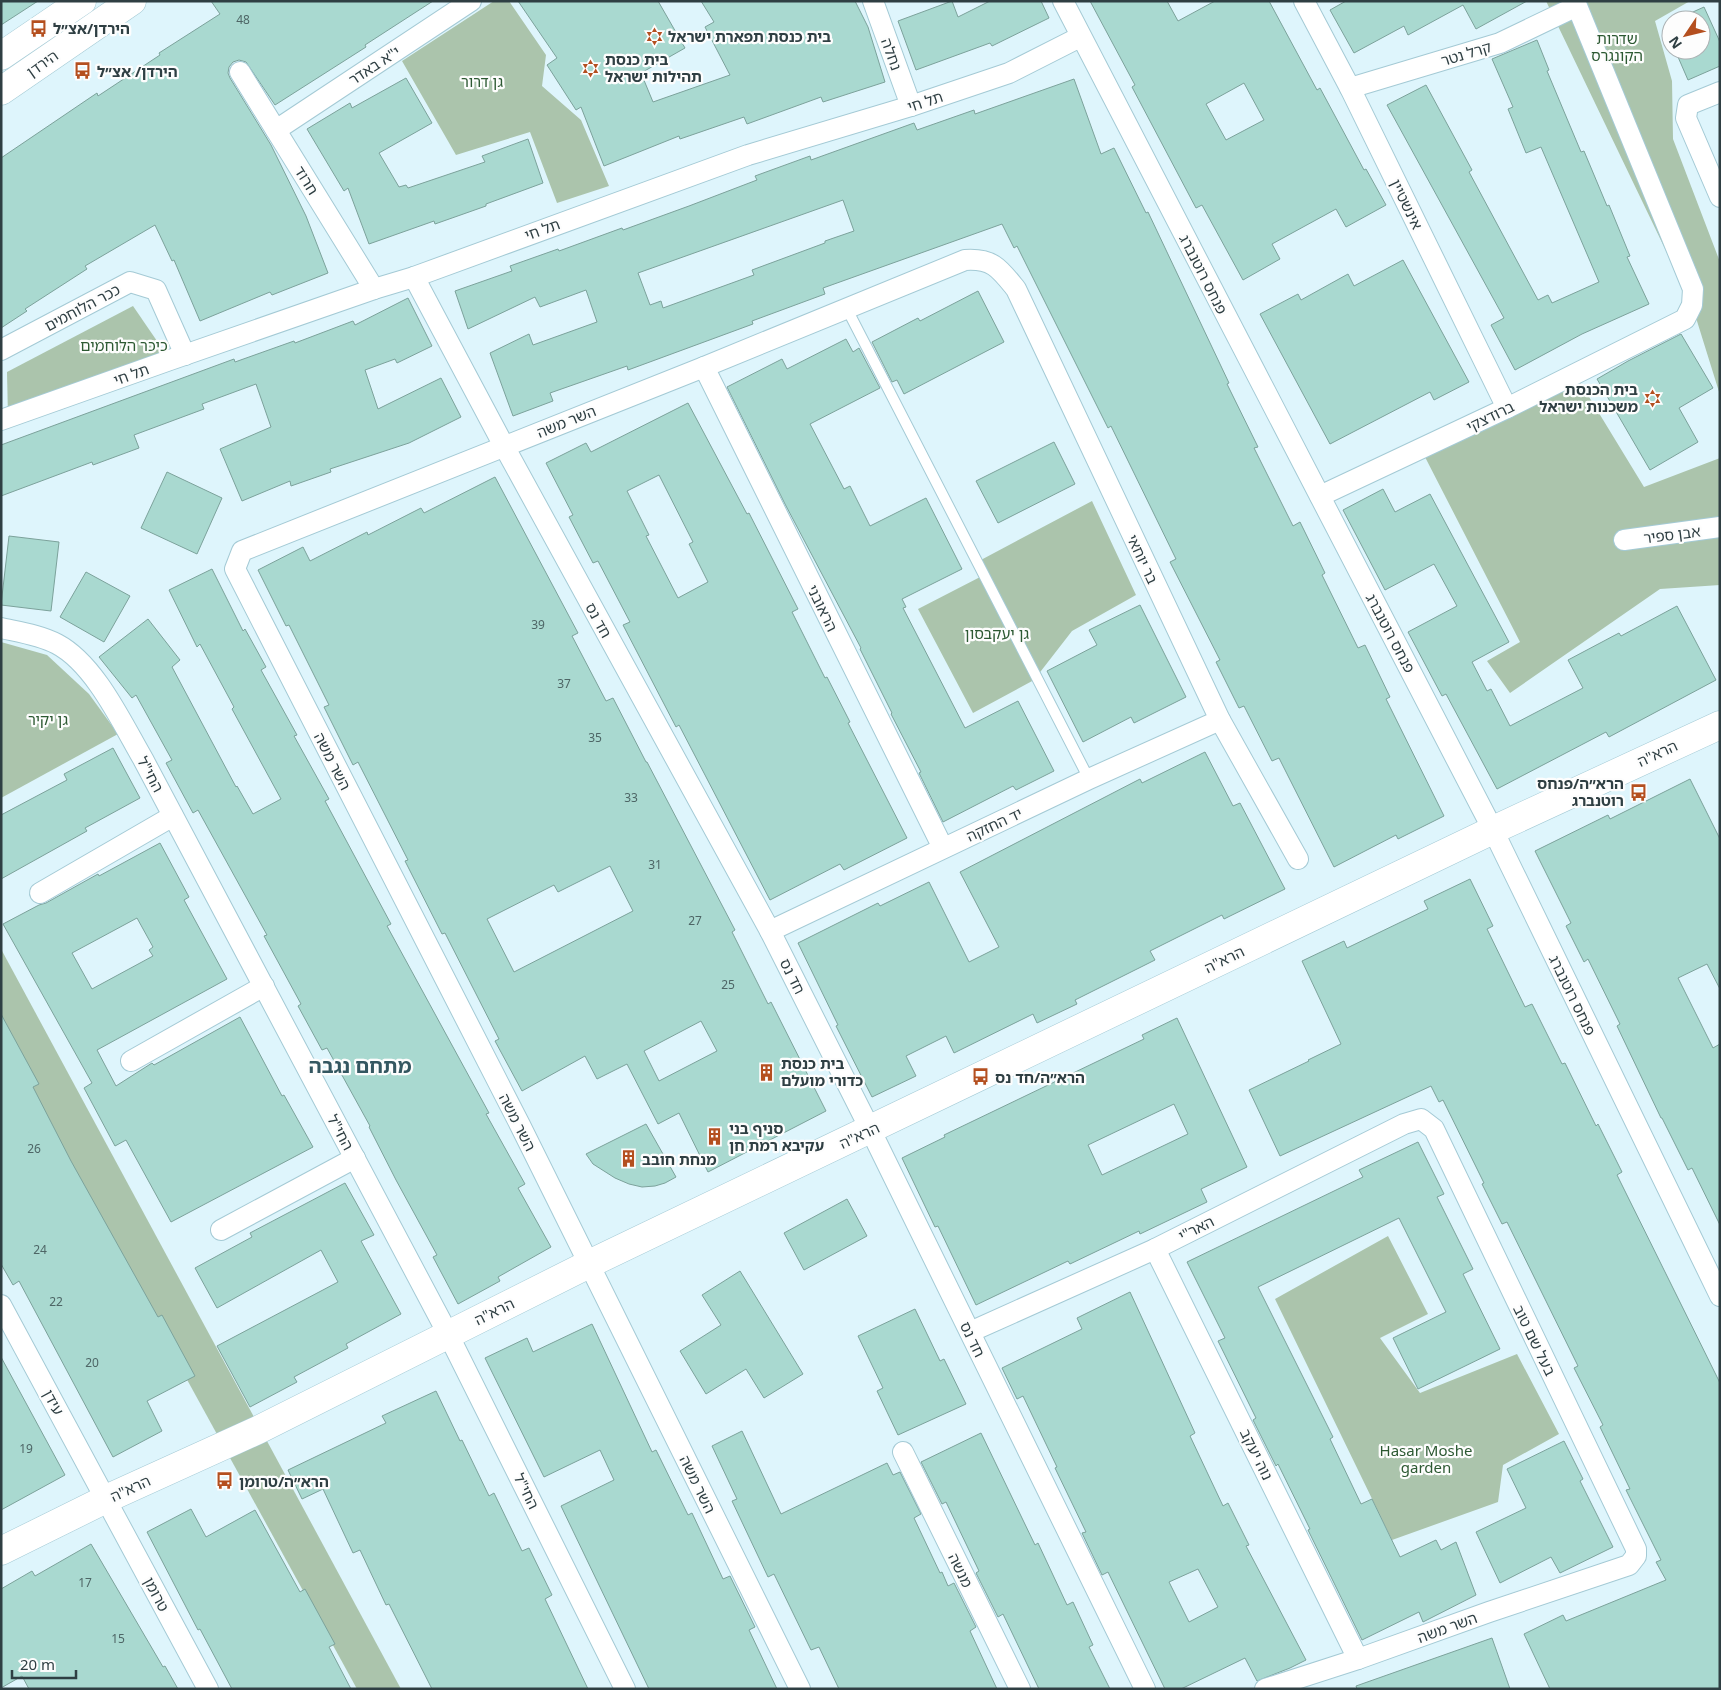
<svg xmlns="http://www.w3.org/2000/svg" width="1721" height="1690" font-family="'Noto Sans','Noto Sans Hebrew',sans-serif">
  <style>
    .green { fill: #abc4ac }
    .building { fill: #a9d9d0; stroke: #7ca29b; fill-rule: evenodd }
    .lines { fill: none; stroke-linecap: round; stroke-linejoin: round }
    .lane-casing { stroke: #a4cad5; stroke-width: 12 }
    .street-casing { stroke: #a4cad5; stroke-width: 22 }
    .secondary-casing { stroke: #a4cad5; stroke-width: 29 }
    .lane { stroke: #fff; stroke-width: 10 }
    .street { stroke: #fff; stroke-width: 20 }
    .secondary { stroke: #fff; stroke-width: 28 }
    .labels { text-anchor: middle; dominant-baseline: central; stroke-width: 4.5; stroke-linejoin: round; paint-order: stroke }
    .number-label { font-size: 12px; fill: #4e6666 }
    .poi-label { font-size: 15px; font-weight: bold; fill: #2f3f43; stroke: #fdfdfd; text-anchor: start }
    .park-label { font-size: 15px; fill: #2c5932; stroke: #fdfdfd }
    .street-label { font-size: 15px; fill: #2f3f43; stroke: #fdfdfd }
    .district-label { font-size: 20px; font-weight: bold; fill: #345761; stroke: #fdfdfd }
  </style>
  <rect width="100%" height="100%" fill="#def5fc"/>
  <g class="green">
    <polygon points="494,1 509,1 546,55 542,86 581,120 609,186 557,203 530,132 456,155 402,61"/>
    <polygon points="1546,1 1690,1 1655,21 1672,81 1673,139 1720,262 1720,395 1692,305"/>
    <polygon points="133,306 170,360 8,418 7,372"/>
    <polygon points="1580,382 1644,487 1720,458 1720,585 1660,589 1510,693 1487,661 1520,642 1425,457"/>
    <polygon points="1092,501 1136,595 1072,631 1034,680 973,713 918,609 984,575 979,561"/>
    <polygon points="1,642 47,655 89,694 118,734 1,798"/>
    <polygon points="1,949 401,1689 357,1689 1,1041"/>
    <polygon points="1388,1236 1428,1314 1380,1338 1420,1393 1517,1354 1559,1434 1503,1465 1498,1502 1392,1540 1275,1299"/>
  </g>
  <g class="building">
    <polygon points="1,1 38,1 1,25"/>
    <polygon points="211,1 433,1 365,45 366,47 275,105 246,62 239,60 233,62 229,67 228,73 230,78 271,145 306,216 328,273 272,295 270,292 200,321 174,260 172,261 155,225 85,266 87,269 25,309 27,311 1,328 1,158 97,93 98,96 160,55 159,53 220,14"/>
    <polygon points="518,1 658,1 685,48 641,73 653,102 730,75 705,27 714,22 701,1 855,1 868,27 885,82 823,102 821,97 747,124 744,117 680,139 679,136 604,166 581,107 576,110 547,65 557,58"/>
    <polygon points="952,1 958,17 990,1 1041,1 1049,18 992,46 990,43 916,70 898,21"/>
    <path d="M1090 1H1167L1178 21 1215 1H1269L1317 90 1320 88 1364 170 1366 169 1386 205 1346 227 1336 209 1272 244 1280 259 1243 280 1202 205 1196 208 1132 87 1135 85ZM1244 83 1264 120 1226 140 1206 104Z"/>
    <polygon points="1346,1 1527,1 1476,29 1463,5 1408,35 1404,26 1354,53 1330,10"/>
    <polygon points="1704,7 1720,42 1720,66 1688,80 1675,50 1701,50 1701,20 1675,20"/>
    <polygon points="1537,40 1549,70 1547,71 1581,152 1584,151 1607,206 1609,205 1630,256 1627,257 1649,304 1582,334 1515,370 1491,325 1504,318 1387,105 1426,85 1472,170 1469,172 1538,300 1548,295 1552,303 1599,282 1541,147 1526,153 1508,109 1513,107 1492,59"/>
    <polygon points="406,78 432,123 379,153 399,187 406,185 408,188 485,162 482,156 528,139 543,183 486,204 486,206 435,224 434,221 369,244 348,188 344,191 307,129 350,103 352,108"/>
    <path d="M1074 79 1101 154 1114 148 1146 213 1148 212 1229 383 1227 384 1258 447 1254 448 1293 526 1300 522 1325 573 1322 575 1358 648 1365 645 1390 697 1386 699 1444 816 1398 839 1396 835 1334 867 1279 758 1272 761 1244 706 1239 708 1216 662 1220 660 1170 562 1176 559 1111 426 1108 428 1017 246 1014 248 1002 224 823 288 825 294 752 321 753 324 628 370 627 366 550 393 553 401 513 416 490 353 529 334 533 345 597 322 586 290 540 307 535 297 468 329 455 291 512 271 510 266 558 249 559 251 622 228 623 230 689 206 757 180 755 176 810 156 811 160 914 123 917 130 974 110 975 114ZM843 200 854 231 825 241V243L752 270 754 275 663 308 661 301 650 305 638 273Z"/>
    <polygon points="1403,260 1469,382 1434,400 1430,392 1330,444 1260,314 1298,294 1301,300 1348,274 1354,286"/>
    <polygon points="978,291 1004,342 904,394 897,380 892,382 872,342 918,318 920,321"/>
    <polygon points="408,298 432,346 397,363 395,359 365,370 378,409 441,378 461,417 409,443 330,469 331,472 291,486 290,481 242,501 220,449 271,427 256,384 202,404 204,409 134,435 139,448 93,465 92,462 1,496 1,445 234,359 235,362 294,341 295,343 353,321 355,325"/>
    <polygon points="1681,334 1713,388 1679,408 1698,442 1650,470 1597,379 1628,361"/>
    <polygon points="846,339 853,352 859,348 880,388 810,424 844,489 850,486 870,526 926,498 962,569 902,599 906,607 903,608 965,728 1018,701 1054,771 1016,790 1013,786 943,822 919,773 921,772 891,714 892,713 860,649 861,648 785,504 727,387 782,359 787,369"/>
    <path d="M688 403 747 514 749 513 798 609 792 612 825 678 827 677 850 722 848 723 907 838 844 870 840 864 770 900 679 725 676 727 623 625 630 622 598 561 593 563 569 517 573 515 546 463 586 443 591 452ZM659 475 693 542 689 544 708 582 678 598 646 536 649 535 627 491Z"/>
    <polygon points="1054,442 1075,484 998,523 976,481"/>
    <polygon points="167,472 222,498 197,554 141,528"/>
    <path d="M495 477 578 633 572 636 606 701 613 698 646 762H647L735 930 732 932 768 1004 771 1002 826 1111 708 1172 679 1113 658 1124 627 1064 597 1079 585 1056 522 1091 495 1041 499 1039 445 933 442 934 405 861 408 860 358 762 353 765 324 707 329 705 289 625 286 626 258 570 303 547 310 561 367 532 368 535 421 508 424 513ZM610 866 633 911 514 972 487 919 554 885 558 892ZM701 1021 717 1051 659 1081 644 1051Z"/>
    <polygon points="1383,489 1395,512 1430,494 1509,642 1472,662 1487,691 1491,689 1510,726 1583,688 1568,660 1619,633 1621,636 1677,606 1716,680 1609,737 1606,732 1497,789 1446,694 1442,696 1408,632 1457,606 1434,564 1385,590 1343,510"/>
    <polygon points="9,536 59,542 51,611 1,605"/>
    <polygon points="212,569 243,631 245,629 266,667 261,670 297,735 294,736 329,799 325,801 391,924 387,926 489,1113 486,1114 525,1184 518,1188 551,1247 498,1277 500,1281 458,1304 433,1257 437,1255 396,1180 369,1127 370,1126 327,1048 322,1050 298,1006 301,1004 264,936 267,935 198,810 193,813 166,763 172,760 136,695 132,698 99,657 148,619 180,660 172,667 236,787 237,786 253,814 281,799 232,709 234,707 200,644 197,647 169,590"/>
    <polygon points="86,572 130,596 104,642 60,617"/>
    <polygon points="1140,605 1186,697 1134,723 1131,717 1083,742 1047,671 1097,645 1089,630"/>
    <polygon points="113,748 140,798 85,828 87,831 1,879 1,815 67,780 64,774"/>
    <polygon points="1205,752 1233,806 1240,803 1285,889 1224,919 1222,915 1150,951 1155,960 1075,1000 1077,1004 1037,1023 1033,1014 954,1053 946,1036 906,1056 916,1076 872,1097 836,1026 838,1025 798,943 878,903 880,906 929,882 969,962 999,947 960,872 1140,779 1142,783"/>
    <polygon points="1690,779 1720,839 1720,989 1707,964 1678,978 1713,1048 1720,1044 1720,1225 1692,1168 1688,1170 1662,1118 1661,1118 1617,1026 1620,1024 1588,959 1584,962 1566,926 1571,923 1535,851 1608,815 1610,819"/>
    <path d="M160 843 189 897 184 900 227 979 97 1050 116 1086 152 1063 154 1065 240 1017 282 1096 284 1095 313 1147 171 1222 126 1140 115 1146 84 1088 92 1083 3 924 39 905 46 903 98 874 99 876ZM137 918 153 947 149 950 153 956 92 989 72 953Z"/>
    <polygon points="1470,879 1493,926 1487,929 1525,1007 1532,1004 1562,1064 1565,1063 1596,1126 1598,1124 1622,1172 1617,1175 1720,1383 1720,1689 1550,1689 1524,1634 1563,1615 1566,1621 1666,1580 1656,1562 1661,1560 1626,1490 1630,1489 1600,1427 1603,1425 1574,1368 1578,1366 1507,1222 1502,1224 1482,1184 1484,1183 1443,1100 1439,1102 1431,1086 1280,1156 1249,1090 1309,1061 1308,1060 1341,1044 1302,961 1344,941 1347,948 1428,909 1424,901"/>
    <polygon points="1,1014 39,1084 33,1087 71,1161 158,1317 162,1315 195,1376 147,1401 162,1431 113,1457 19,1281 13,1285 1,1264"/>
    <path d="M1177 1018 1247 1167 1201 1189 1207 1202 1140 1234 1139 1231 1070 1264 1068 1261 976 1305 938 1226 935 1227 902 1158 945 1137 944 1135 1144 1039 1142 1035ZM1174 1104 1188 1134 1102 1175 1088 1145Z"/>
    <polygon points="646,1124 676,1177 665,1183 655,1186 642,1187 629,1184 615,1178 593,1164 586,1154"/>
    <polygon points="1418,1142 1444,1194 1437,1197 1473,1269 1463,1274 1500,1349 1418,1389 1393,1338 1446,1312 1399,1218 1258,1287 1333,1437 1330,1439 1361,1504 1372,1499 1400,1557 1436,1540 1441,1550 1456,1542 1476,1595 1423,1622 1419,1612 1362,1640 1308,1530 1310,1529 1278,1464 1276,1466 1253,1420 1256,1418 1218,1341 1225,1338 1187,1262 1363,1177 1359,1170"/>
    <polygon points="345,1183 374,1235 361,1241 401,1314 346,1344 348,1348 294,1377 297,1382 250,1407 217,1346 338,1282 321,1250 217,1308 195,1268 252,1237 250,1233"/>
    <polygon points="847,1199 867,1236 804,1270 784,1233"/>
    <polygon points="740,1271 803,1374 764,1398 746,1369 706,1394 680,1351 721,1325 702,1295"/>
    <path d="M1130 1292 1195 1433 1190 1436 1223 1506 1228 1503 1249 1545 1246 1546 1306 1660 1290 1668 1257 1681 1245 1658 1181 1689H1165L1108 1572 1102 1575 1082 1533 1086 1532 1055 1468 1057 1467 1023 1396 1017 1399 1002 1368 1082 1329 1077 1318ZM1198 1569 1218 1607 1189 1622 1169 1582Z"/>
    <polygon points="915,1309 940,1361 944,1359 966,1404 898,1435 877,1391 883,1388 858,1336"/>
    <polygon points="592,1324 652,1452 656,1450 688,1515 692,1513 723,1579 730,1576 755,1627 749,1630 777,1689 649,1689 561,1506 614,1480 600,1450 544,1477 485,1358 527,1338 533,1352"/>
    <polygon points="1,1357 65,1475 1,1510"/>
    <polygon points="436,1391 460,1441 462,1440 489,1496 494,1493 522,1551 529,1548 552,1595 545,1599 588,1689 432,1689 389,1604 386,1605 360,1550 353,1553 323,1489 302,1499 288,1470 386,1423 382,1416"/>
    <polygon points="742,1431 781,1514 887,1463 893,1475 900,1472 921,1514 914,1518 940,1573 942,1572 948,1586 954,1583 976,1627 970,1631 997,1689 839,1689 819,1647 811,1650 774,1574 768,1577 732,1501 737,1499 712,1446"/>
    <polygon points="981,1433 1035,1545 1038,1543 1067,1605 1073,1602 1093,1645 1089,1647 1110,1689 1039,1689 1003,1614 998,1617 976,1573 979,1571 946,1502 942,1504 921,1462"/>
    <polygon points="1564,1441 1583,1479 1580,1481 1613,1547 1560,1573 1551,1557 1500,1583 1476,1532 1526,1508 1507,1469"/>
    <polygon points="191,1509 206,1537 255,1510 300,1592 305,1589 335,1644 329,1647 351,1689 232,1689 200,1629 198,1630 147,1532"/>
    <polygon points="91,1544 163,1667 165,1666 178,1689 29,1689 22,1676 1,1688 1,1589 32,1571 35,1576"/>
    <polygon points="1492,1638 1510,1689 1357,1689 1356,1686"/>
  </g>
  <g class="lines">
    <defs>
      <polyline id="lane" points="847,309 1089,779"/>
      <g id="street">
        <polyline points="873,1 911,106"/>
        <polyline points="1063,1 1493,830 1720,1296"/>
        <polyline points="1304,1 1350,88 1507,408"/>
        <polyline points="240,72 374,289"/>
        <polyline points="1720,92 1688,105 1686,118 1720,197"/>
        <polyline points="276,130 471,1"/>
        <polyline points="414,277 504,446 770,931 870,1129 1145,1689"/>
        <polyline points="1,350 130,282 156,290 185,355"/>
        <polyline points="704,367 943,848"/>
        <polyline points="1,420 170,360 374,289 414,277 748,155 911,106 1009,73 1080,37"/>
        <polyline points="1320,496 1507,408 1685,319 1692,305 1693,289 1577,6 1500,43 1350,88"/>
        <polyline points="1624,540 1720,527"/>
        <path d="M1 628C19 632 40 635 57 644 95 664 122 723 143 759L448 1334 625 1689"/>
        <polyline points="40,893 173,816"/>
        <polyline points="770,931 1089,779 1220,720"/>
        <polyline points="131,1061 264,986"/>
        <polyline points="221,1230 355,1158"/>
        <polyline points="1155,1249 1358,1659"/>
        <polyline points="1,1305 208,1689"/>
        <polyline points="970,1332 1155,1249 1404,1124 1421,1119 1434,1129 1636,1549 1636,1556 1629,1565 1489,1612 1358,1659 1265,1689"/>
        <polyline points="903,1452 1020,1689"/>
        <path d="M800 1689 520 1125 235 569 242 551 704 367 965 260C993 258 1000 269 1016 289L1220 720 1298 859"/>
      </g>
      <g id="secondary">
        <polyline points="1,56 82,1"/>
        <polyline points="1,91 132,1"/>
        <polyline points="1,1551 106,1499 258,1430 589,1264 1493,830 1720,725"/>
      </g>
    </defs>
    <use href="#lane" class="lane-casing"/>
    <use href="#street" class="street-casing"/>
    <use href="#secondary" class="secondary-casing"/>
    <use href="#lane" class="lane"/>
    <use href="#street" class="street"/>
    <use href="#secondary" class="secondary"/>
  </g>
  <defs>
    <symbol id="bus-bare" viewBox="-9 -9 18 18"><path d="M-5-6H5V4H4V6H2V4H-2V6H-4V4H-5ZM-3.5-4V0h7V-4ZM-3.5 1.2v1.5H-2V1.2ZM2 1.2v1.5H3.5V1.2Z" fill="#b44f1f" stroke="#fdfdfd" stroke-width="2.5" paint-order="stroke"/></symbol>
    <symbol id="synagogue-bare" viewBox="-9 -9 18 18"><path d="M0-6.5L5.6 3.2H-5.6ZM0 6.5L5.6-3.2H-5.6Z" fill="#b44f1f" stroke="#fdfdfd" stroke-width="2.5" paint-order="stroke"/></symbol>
    <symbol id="building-bare" viewBox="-9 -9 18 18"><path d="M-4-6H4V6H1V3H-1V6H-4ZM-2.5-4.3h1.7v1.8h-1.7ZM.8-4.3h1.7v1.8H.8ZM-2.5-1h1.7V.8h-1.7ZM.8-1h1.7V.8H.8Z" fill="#b44f1f" stroke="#fdfdfd" stroke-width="2.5" paint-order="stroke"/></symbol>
  </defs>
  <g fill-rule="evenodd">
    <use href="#bus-bare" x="26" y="16" width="25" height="25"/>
    <use href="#synagogue-bare" x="642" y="24" width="25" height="25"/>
    <use href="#synagogue-bare" x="578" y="56" width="25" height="25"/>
    <use href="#bus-bare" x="70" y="58" width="25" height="25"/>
    <use href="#synagogue-bare" x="1640" y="386" width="25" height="25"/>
    <use href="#bus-bare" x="1626" y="780" width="25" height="25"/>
    <use href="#building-bare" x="754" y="1060" width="25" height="25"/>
    <use href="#bus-bare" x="968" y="1064" width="25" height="25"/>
    <use href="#building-bare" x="702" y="1124" width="25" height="25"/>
    <use href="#building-bare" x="616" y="1146" width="25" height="25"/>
    <use href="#bus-bare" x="212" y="1468" width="25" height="25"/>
  </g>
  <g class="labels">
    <g class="number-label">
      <text x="243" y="19">48</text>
      <text x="538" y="624">39</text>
      <text x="564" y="683">37</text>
      <text x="595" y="737">35</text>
      <text x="631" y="797">33</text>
      <text x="655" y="864">31</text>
      <text x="695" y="920">27</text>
      <text x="728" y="984">25</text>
      <text x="34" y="1148">26</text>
      <text x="40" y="1249">24</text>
      <text x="56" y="1301">22</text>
      <text x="92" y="1362">20</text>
      <text x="26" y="1448">19</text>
      <text x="85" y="1582">17</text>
      <text x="118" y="1638">15</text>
    </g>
    <g class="poi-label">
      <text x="53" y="28">הירדן/אצ״ל</text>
      <text x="668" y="36">בית כנסת תפארת ישראל</text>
      <text x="605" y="59">בית כנסת<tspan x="605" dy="17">תהילות ישראל</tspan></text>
      <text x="97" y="71">הירדן/ אצ״ל</text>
      <text x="1638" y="389" text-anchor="end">בית הכנסת<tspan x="1638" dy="17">משכנות ישראל</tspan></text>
      <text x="1624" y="783" text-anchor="end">הרא״ה/פנחס<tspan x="1624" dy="17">רוטנברג</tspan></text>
      <text x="781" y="1063">בית כנסת<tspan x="781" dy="17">כדורי מועלם</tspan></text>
      <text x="995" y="1077">הרא״ה/חד נס</text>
      <text x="729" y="1128">סניף בני<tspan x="729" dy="17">עקיבא רמת חן</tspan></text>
      <text x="642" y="1159">מנחת חובב</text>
      <text x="239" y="1481">הרא״ה/טרומן</text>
    </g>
    <g class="park-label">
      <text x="1617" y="38">שדרות<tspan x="1617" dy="17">הקונגרס</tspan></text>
      <text x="482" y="81">גן דרור</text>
      <text x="124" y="345">כיכר הלוחמים</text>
      <text x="997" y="633">גן יעקבסון</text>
      <text x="48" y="719">גן יקיר</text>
      <text x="1426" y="1450">Hasar Moshe<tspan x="1426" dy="17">garden</tspan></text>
    </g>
    <g class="street-label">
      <text transform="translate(1466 53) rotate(-17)">קרל נטר</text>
      <text transform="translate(892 54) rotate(70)">נחלה</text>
      <text transform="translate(42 63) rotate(-35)">הירדן</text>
      <text transform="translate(374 65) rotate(-33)">י"א באדר</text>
      <text transform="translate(925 101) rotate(-18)">תל חי</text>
      <text transform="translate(307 180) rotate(58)">חרוד</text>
      <text transform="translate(1407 204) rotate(64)">אינשטיין</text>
      <text transform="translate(542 229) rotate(-20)">תל חי</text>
      <text transform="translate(1204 274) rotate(63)">פנחס רוטנברג</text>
      <text transform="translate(82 307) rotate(-28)">ככר הלוחמים</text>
      <text transform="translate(131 374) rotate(-20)">תל חי</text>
      <text transform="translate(1490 416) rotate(-26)">ברודצקי</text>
      <text transform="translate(566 421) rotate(-22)">השר משה</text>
      <text transform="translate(1672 534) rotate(-7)">אבן ספיר</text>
      <text transform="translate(1143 559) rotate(65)">בר יוחאי</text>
      <text transform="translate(823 608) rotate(64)">הראובני</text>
      <text transform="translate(599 620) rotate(61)">חד נס</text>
      <text transform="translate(1391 633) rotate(62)">פנחס רוטנברג</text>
      <text transform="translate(1657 753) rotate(-25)">הרא"ה</text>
      <text transform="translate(333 761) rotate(63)">השר משה</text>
      <text transform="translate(151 774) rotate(62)">החי"ל</text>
      <text transform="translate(994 824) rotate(-25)">יד החזקה</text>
      <text transform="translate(1224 959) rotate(-26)">הרא"ה</text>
      <text transform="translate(793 976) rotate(63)">חד נס</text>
      <text transform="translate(1573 995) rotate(64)">פנחס רוטנברג</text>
      <text transform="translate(518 1122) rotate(63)">השר משה</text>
      <text transform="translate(341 1132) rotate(62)">החי"ל</text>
      <text transform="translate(859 1135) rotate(-25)">הרא"ה</text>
      <text transform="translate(1196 1228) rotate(-27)">האר"י</text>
      <text transform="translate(494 1311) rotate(-26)">הרא"ה</text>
      <text transform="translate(973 1339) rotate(64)">חד נס</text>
      <text transform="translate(1535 1340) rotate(64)">בעל שם טוב</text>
      <text transform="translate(54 1402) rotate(62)">עידן</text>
      <text transform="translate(1257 1454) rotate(64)">נוה יעקב</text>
      <text transform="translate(698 1484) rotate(64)">השר משה</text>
      <text transform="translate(130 1488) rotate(-25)">הרא"ה</text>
      <text transform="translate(527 1491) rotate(64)">החי"ל</text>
      <text transform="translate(961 1570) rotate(64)">מנשה</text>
      <text transform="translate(157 1594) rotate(62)">טרומן</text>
      <text transform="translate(1447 1627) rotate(-20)">השר משה</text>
    </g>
    <g class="district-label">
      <text x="360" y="1065">מתחם נגבה</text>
    </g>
  </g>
  <rect width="1721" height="1690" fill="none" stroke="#2f3f43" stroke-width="5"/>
  <g transform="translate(1686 35) rotate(235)"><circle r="24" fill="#fdfdfd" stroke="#abb1b3"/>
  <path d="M0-4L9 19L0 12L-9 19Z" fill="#b44f1f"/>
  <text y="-8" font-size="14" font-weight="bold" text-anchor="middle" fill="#2f3f43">N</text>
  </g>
  <path d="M12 1670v8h64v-8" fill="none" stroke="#2f3f43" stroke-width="2.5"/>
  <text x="20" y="1670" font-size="15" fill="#2f3f43" stroke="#fdfdfd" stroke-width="4" paint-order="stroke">20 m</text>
</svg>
